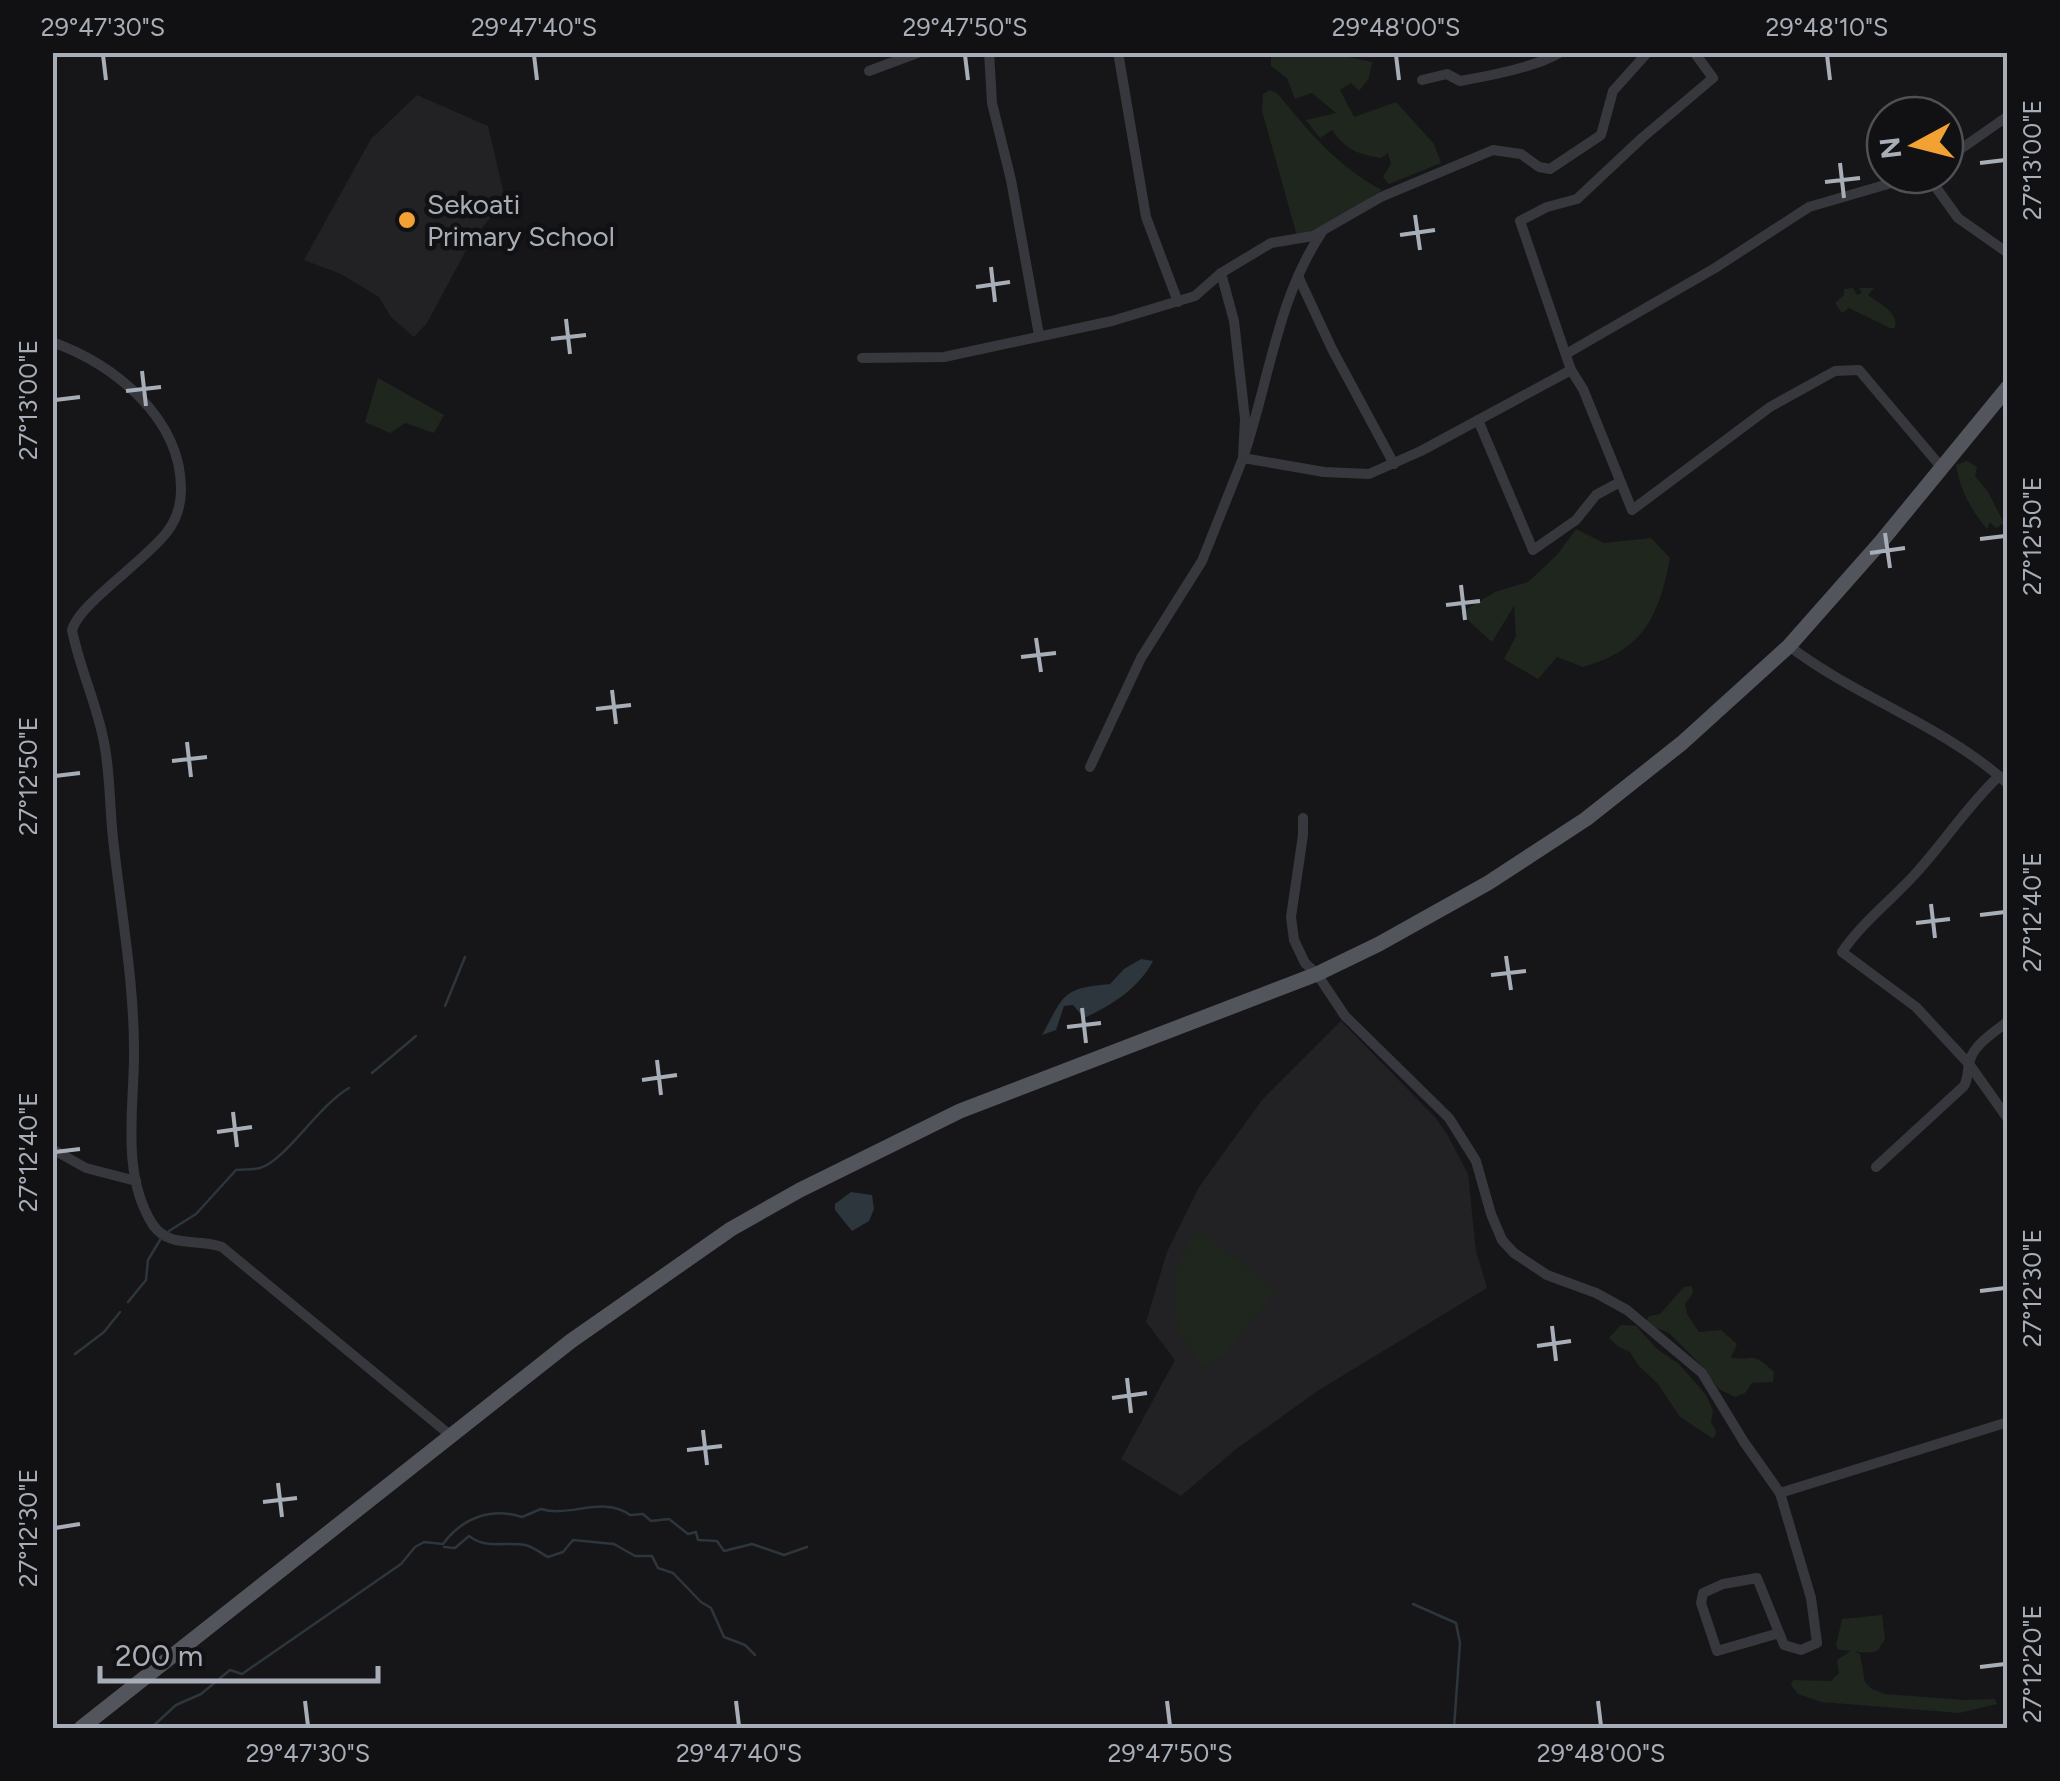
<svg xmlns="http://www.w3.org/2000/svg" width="2060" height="1781" font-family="Figtree,sans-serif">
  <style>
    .built { fill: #222225 }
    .green { fill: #1e261e }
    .water { fill: #2c363c }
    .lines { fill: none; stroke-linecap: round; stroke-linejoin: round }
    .stream { stroke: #2c363c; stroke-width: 2.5 }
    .street { stroke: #37383d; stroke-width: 10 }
    .primary { stroke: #53555c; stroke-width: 15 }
    .ticks { fill: none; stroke: #a8aeb8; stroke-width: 4 }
    .poi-dot { fill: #f2a233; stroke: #111113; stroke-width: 4 }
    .labels { text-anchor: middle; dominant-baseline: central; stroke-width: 9; stroke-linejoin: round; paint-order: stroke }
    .poi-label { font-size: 28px; fill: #a8aeb8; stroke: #111113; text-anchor: start }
    .neatline { fill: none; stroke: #a8aeb8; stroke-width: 4 }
    .ticks-label { font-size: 25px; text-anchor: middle; fill: #a8aeb8 }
  </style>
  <rect width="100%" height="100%" fill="#161618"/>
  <g class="built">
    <polygon points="417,95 488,126 505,199 470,243 427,323 414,337 391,317 379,297 341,274 304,260 371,139"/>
    <polygon points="1341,1021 1435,1117 1447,1134 1468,1174 1476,1251 1487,1288 1319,1390 1235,1450 1181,1496 1121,1459 1175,1360 1146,1322 1167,1252 1199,1187 1262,1100"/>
  </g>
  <g class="green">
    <path d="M1271 53H1329L1372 62 1369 78 1359 91 1351 83 1340 90 1354 117 1396 102 1434 144 1441 163 1389 184 1383 177 1391 164 1388 153 1381 158C1358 154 1346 150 1332 130L1320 138 1306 120 1336 113 1312 93 1295 99 1287 78 1271 66Z"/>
    <path d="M1270 90 1278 94C1307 130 1339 168 1382 190L1319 230 1297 236 1262 111 1263 94Z"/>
    <path d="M1853 288 1857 295 1862 293 1859 288H1874L1868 295C1879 304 1899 311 1895 328H1890L1849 308 1842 313 1835 303 1844 295V289Z"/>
    <polygon points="378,378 444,415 434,433 405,423 390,433 365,422"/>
    <path d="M1967 461 1977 467 1975 476 1988 492 2004 523 1996 528 1990 522 1987 529C1971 510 1960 490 1956 465Z"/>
    <path d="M1576 529 1604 543 1651 538 1670 558C1659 616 1644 650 1583 667L1557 657 1538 679 1504 659 1516 636 1514 606 1492 642 1460 613 1495 592 1528 582 1557 555Z"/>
    <polygon points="1197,1228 1275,1290 1227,1352 1203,1367 1178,1330 1173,1276"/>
    <path d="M1692 1286 1693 1293 1685 1304 1687 1314 1699 1332 1721 1330 1737 1344 1731 1357C1753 1363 1749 1348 1774 1372L1773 1382 1752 1383 1745 1393 1735 1397 1719 1389 1702 1366 1669 1333 1645 1323 1649 1316 1660 1314 1684 1287Z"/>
    <polygon points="1621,1325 1636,1326 1657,1349 1679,1364 1706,1395 1713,1411 1711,1422 1716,1431 1715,1436 1712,1438 1680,1417 1658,1384 1638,1365 1630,1352 1619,1347 1609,1338"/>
    <path d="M1882 1615 1885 1639 1878 1650C1868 1656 1851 1649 1839 1650L1836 1646 1842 1619Z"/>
    <polygon points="1852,1650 1860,1654 1865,1682 1872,1689 1885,1694 1965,1700 1995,1699 1997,1704 1959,1713 1821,1702 1798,1694 1791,1685 1793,1680 1831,1681 1839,1673 1837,1660"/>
  </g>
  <g class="water">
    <path d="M1141 959 1153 961C1139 988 1111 1006 1084 1018L1073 1005 1064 1006 1056 1030 1042 1035C1064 995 1062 988 1110 984L1124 969Z"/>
    <polygon points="851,1192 872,1195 874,1209 869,1221 852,1231 835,1210 835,1204"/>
  </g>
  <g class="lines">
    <g class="stream">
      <polyline points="445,1006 465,957"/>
      <polyline points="372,1073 416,1036"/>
      <path d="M169 1231 196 1214 236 1170C244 1169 253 1170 260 1168 284 1162 319 1105 349 1088"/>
      <polyline points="128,1302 146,1280 148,1260 160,1240"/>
      <polyline points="75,1354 104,1332 120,1312"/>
      <path d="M444 1547 455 1548 469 1536C488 1550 504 1541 525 1545 532 1546 542 1554 548 1557L563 1552 573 1540 614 1544 635 1556H652L658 1568 673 1573 701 1602 711 1608 724 1637 745 1645 755 1655"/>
      <polyline points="1413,1604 1456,1623 1460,1643 1454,1728"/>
      <path d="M151 1728 176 1705 201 1694 230 1670 242 1674 401 1564 415 1547 424 1542 443 1544C462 1518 491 1507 522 1517L541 1509C569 1518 604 1495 630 1515L643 1514 651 1521 669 1519 688 1534 696 1532 698 1540 717 1541 724 1551 752 1544 784 1555 807 1547"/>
    </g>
    <g class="street">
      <polyline points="989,52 992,103 1011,180 1039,335"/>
      <polyline points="1118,52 1146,217 1178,302"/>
      <polyline points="1694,52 1713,78 1642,138 1577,199 1547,207 1520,221 1571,370 1583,389 1632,510 1770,407 1835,371 1859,370 1942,468"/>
      <polyline points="869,71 920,52"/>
      <path d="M1422 80 1447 74 1460 81C1488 76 1537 67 1561 52"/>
      <polyline points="1945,160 2008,116"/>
      <polyline points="1927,175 1958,218 2008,253"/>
      <path d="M1322 232C1277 299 1269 382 1243 458L1324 472 1369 474 1421 451 1571 370"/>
      <polyline points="1298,276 1332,349 1394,464"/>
      <path d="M52 342C114 364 181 418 181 489 181 505 177 519 167 532 145 561 80 603 72 630 79 665 94 698 102 733 111 769 109 810 114 847 122 918 135 988 134 1060 133 1113 122 1177 153 1225 170 1249 198 1238 222 1247L450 1435"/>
      <polyline points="1566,354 1715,268 1809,207 1919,175"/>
      <polyline points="862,358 944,357 1112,321 1195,296 1221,273 1271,243 1313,236 1381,197 1493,150 1521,154 1539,167 1550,169 1601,135 1613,91 1648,52"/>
      <polyline points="1478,420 1533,550 1576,520 1596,495 1620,482"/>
      <path d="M1789 646C1857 698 1944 725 2008 784"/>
      <polyline points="1090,767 1141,658 1202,561 1243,458 1245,419 1234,321 1221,273"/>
      <path d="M1999 776C1968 805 1946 840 1917 872 1893 899 1863 921 1842 952L1916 1007 1969 1064 2008 1119"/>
      <polyline points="1303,818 1303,835 1291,917 1294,940 1305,963 1317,974 1345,1016 1449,1118 1476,1161 1491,1214 1502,1240 1514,1253 1547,1275 1596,1293 1627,1310 1702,1373 1744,1442 1780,1493"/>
      <polyline points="52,1149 86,1168 136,1181"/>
      <path d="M1876 1167 1964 1086C1970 1075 1966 1066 1972 1055 1978 1042 1996 1031 2008 1021"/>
      <polyline points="1779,1633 1717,1651 1701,1603 1703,1593 1723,1584 1757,1578 1784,1645 1801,1650 1817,1643 1811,1598 1780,1493 2008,1422"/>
    </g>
    <polyline class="primary" points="81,1728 571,1341 731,1229 800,1190 960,1111 1317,974 1379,944 1488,883 1586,819 1682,743 1789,646 1880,543 2008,387"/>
  </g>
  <path class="ticks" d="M103 55 106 80M534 55 537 80M965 55 968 80M1396 55 1399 80M1827 55 1830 80M1840 163 1844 198M1980 163 2005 160M1825 182 1860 178M1415 215 1420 250M1400 235 1435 230M991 267 995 302M976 287 1010 282M566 319 570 354M551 339 586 335M142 371 146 406M126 391 161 387M55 400 80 397M1885 533 1890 568M1980 539 2005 536M1870 553 1905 548M1461 585 1465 620M1446 605 1480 601M1036 638 1041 672M1021 657 1056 653M612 690 616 724M596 709 631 705M187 742 191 777M172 761 207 757M55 776 80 773M1931 904 1935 938M1980 915 2005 912M1916 923 1950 919M1506 956 1511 990M1491 975 1526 971M1082 1008 1086 1043M1067 1027 1101 1023M657 1060 661 1095M642 1080 677 1075M233 1112 237 1147M217 1132 252 1127M55 1152 80 1149M1980 1291 2005 1288M1552 1326 1556 1361M1537 1346 1571 1341M1127 1378 1131 1413M1112 1398 1147 1393M703 1430 707 1465M687 1450 722 1446M278 1483 282 1517M263 1502 297 1498M55 1528 80 1524M1980 1667 2005 1664M305 1701 308 1726M736 1701 739 1726M1167 1701 1170 1726M1598 1701 1601 1726"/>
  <circle class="poi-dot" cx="407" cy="220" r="10"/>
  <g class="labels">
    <g class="poi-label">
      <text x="427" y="204">Sekoati<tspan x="427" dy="32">Primary School</tspan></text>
    </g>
  </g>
  <rect width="2060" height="1781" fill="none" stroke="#111113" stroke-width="110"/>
  <g transform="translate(1915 145) rotate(263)"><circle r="48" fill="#111113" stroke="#4d5055" stroke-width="2.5"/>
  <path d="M0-8L18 38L0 25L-18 38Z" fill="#f2a233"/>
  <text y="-15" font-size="28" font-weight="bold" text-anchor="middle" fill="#a8aeb8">N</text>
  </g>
  <path d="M100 1666v15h278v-15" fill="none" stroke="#a8aeb8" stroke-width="5"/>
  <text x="115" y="1666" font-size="30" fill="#a8aeb8" stroke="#111113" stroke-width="8" paint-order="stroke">200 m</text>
  <rect x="55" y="55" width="1950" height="1671" class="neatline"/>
  <g class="ticks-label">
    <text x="103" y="36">29°47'30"S</text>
    <text x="534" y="36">29°47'40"S</text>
    <text x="965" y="36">29°47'50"S</text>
    <text x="1396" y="36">29°48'00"S</text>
    <text x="1827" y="36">29°48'10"S</text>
    <text transform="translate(2032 160) rotate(-90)" y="9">27°13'00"E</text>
    <text transform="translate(28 400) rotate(-90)" y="9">27°13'00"E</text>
    <text transform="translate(2032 536) rotate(-90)" y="9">27°12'50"E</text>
    <text transform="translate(28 776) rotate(-90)" y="9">27°12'50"E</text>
    <text transform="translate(2032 912) rotate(-90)" y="9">27°12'40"E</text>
    <text transform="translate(28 1152) rotate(-90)" y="9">27°12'40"E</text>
    <text transform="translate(2032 1288) rotate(-90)" y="9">27°12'30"E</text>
    <text transform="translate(28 1528) rotate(-90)" y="9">27°12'30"E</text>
    <text transform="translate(2032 1664) rotate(-90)" y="9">27°12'20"E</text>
    <text x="308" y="1762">29°47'30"S</text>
    <text x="739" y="1762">29°47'40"S</text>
    <text x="1170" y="1762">29°47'50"S</text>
    <text x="1601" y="1762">29°48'00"S</text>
  </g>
</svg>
